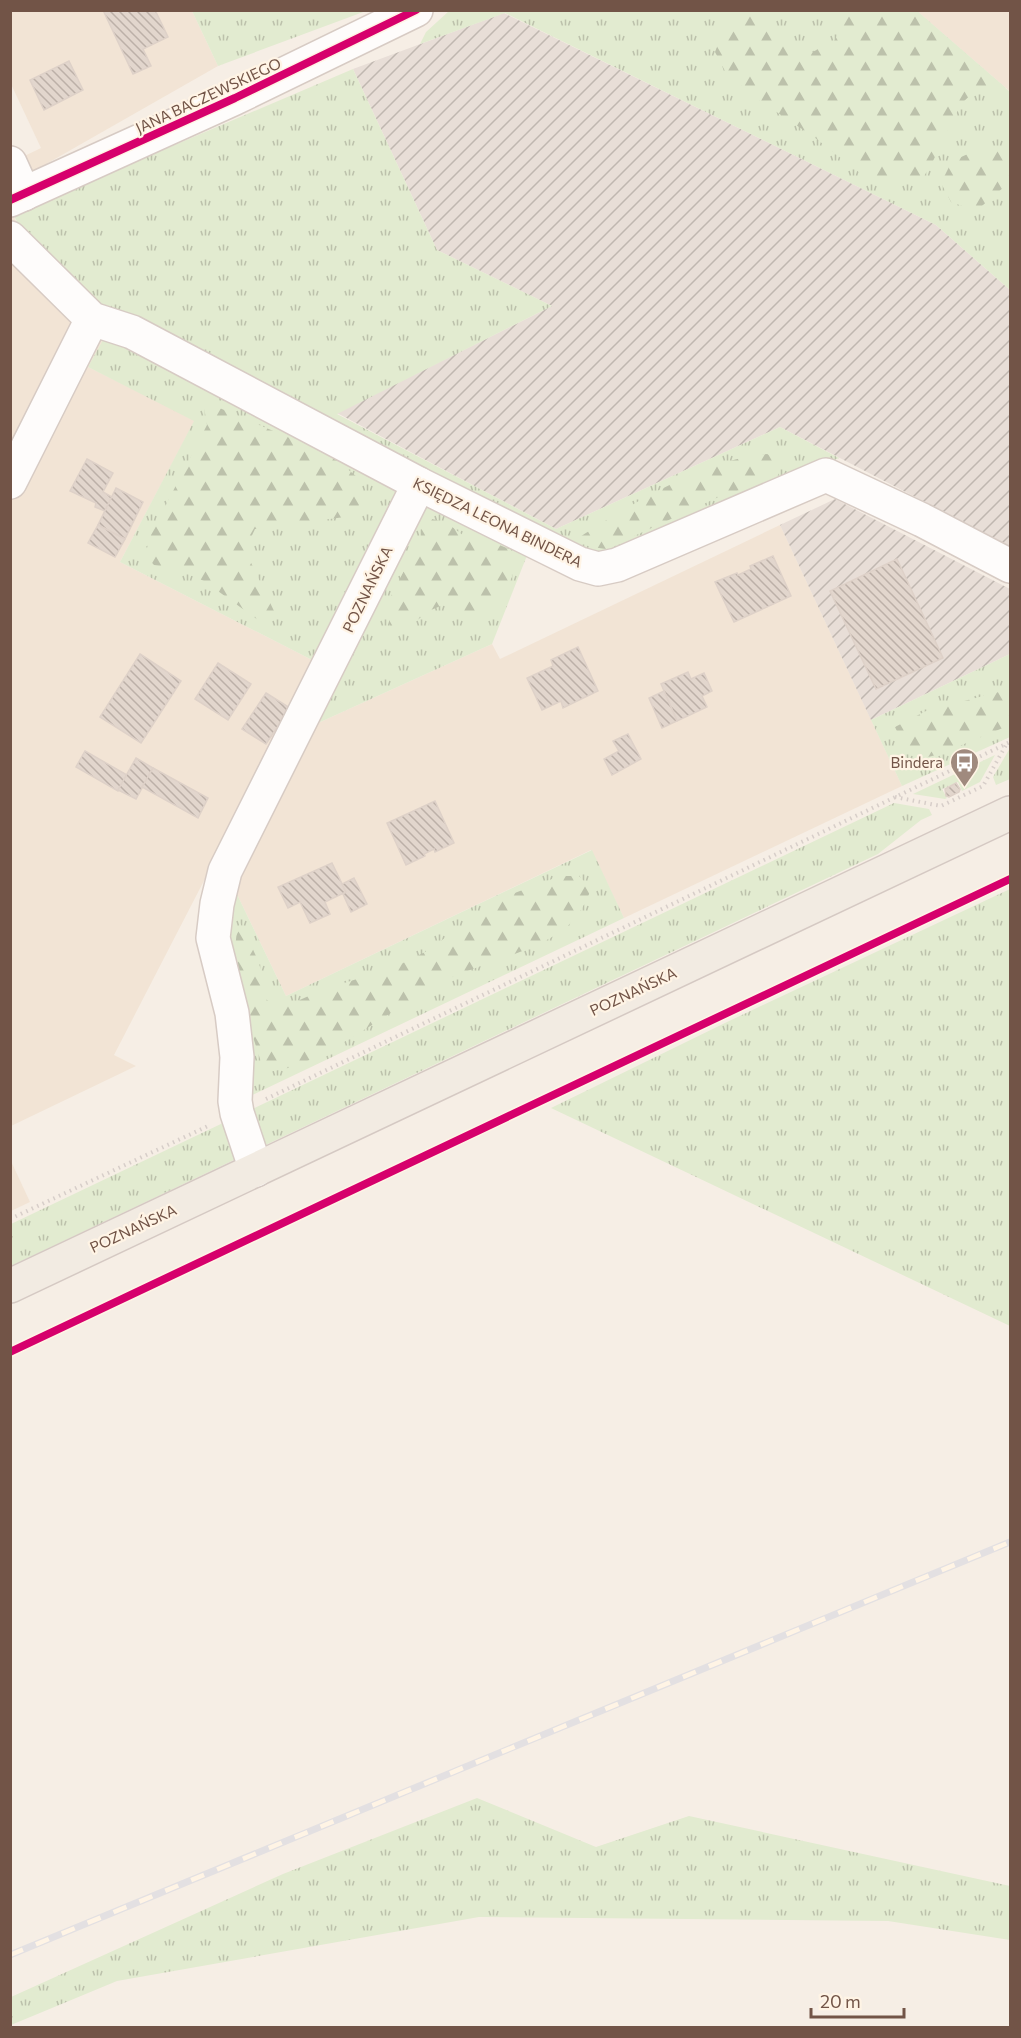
<svg xmlns="http://www.w3.org/2000/svg" width="1021" height="2038" font-family="Commissioner,sans-serif">
  <style>
    .residential { fill: #f2e4d5 }
    .industrial { fill: url(#industrial-furrows) }
    .grass { fill: url(#grass-tufts) }
    .forest { fill: url(#forest-firs) }
    .building { fill: url(#building-back-hatch); stroke: #ded1c8; stroke-width: 1.5 }
    .lines { fill: none; stroke-linecap: round; stroke-linejoin: round }
    .minor-casing { stroke: #d7cbc4; stroke-width: 36 }
    .major-casing { stroke: #d5c9c3; stroke-width: 36 }
    .path { stroke: #d7cec9; stroke-width: 4; stroke-dasharray: 1.5 4.5; stroke-linecap: butt }
    .minor { stroke: #fefcfb; stroke-width: 33 }
    .major { stroke: #f2ebe2; stroke-width: 33 }
    .rail-casing { stroke: #e3e0e2; stroke-width: 7 }
    .rail { stroke: #fff4e5; stroke-width: 4.5; stroke-dasharray: 14; stroke-linecap: butt }
    .cycleway-casing { stroke: #fff4e5; stroke-width: 11 }
    .cycleway { stroke: #d6006c; stroke-width: 8 }
    .labels { text-anchor: middle; dominant-baseline: central; stroke-width: 4.5; stroke-linejoin: round; paint-order: stroke }
    .street-label { font-size: 15px; fill: #725447; stroke: #fff4e5 }
    .poi-label { font-size: 15px; fill: #725447; stroke: #fff4e5; text-anchor: end }
  </style>
  <defs>
    <pattern id="industrial-furrows" width="10" height="10" patternUnits="userSpaceOnUse" patternTransform="scale(1.5)"><rect width="10" height="10" fill="#e8ded7"/><path d="M-1 1l2-2M0 10L10 0M9 11l2-2" fill="none" stroke="#c0b7b0"/></pattern>
    <pattern id="grass-tufts" width="24" height="20" patternUnits="userSpaceOnUse" patternTransform="scale(1.5)"><rect width="24" height="20" fill="#e2ebd0"/><path d="M3 7l-1-3M5 7V3M7 7l1-3M15 17l-1-3M17 17v-4M19 17l1-3" fill="none" stroke="#bcc1ab"/></pattern>
    <pattern id="forest-firs" width="22" height="20" patternUnits="userSpaceOnUse" patternTransform="scale(1.5)"><rect width="22" height="20" fill="#e2ebd0"/><path d="M5 1l3.5 6h-7zM16 11l3.5 6h-7z" fill="#bcc1ab"/></pattern>
    <pattern id="building-back-hatch" width="6" height="6" patternUnits="userSpaceOnUse" patternTransform="scale(1.5)"><rect width="6" height="6" fill="#e2d6cd"/><path d="M-1 5l2 2M0 0l6 6M5-1l2 2" fill="none" stroke="#bcb0a8"/></pattern>
  </defs>
  <rect width="100%" height="100%" fill="#f6eee5"/>
  <g class="residential">
    <polygon points="11,11 192,11 218,66 11,184 10,163 41,148 11,84"/>
    <polygon points="917,11 1010,11 1010,92 1006,88"/>
    <polygon points="10,210 25,237 115,320 88,367 195,420 120,562 316,662 316,724 492,644 500,659 780,525 902,786 624,918 591,850 286,996 233,886 209,871 114,1055 136,1066 11,1126"/>
    <polygon points="10,1159 30,1202 11,1211 10,1211"/>
  </g>
  <g class="industrial">
    <polygon points="504,13 936,225 1010,290 1010,546 780,427 556,529 337,413 552,306 437,250 353,69"/>
    <polygon points="835,499 1010,589 1010,654 871,720 780,525"/>
  </g>
  <g class="grass">
    <polygon points="192,11 366,11 218,66"/>
    <polygon points="449,11 917,11 1010,92 1010,290 936,225 505,13 420,44 426,32"/>
    <polygon points="353,69 437,250 552,306 337,414 556,529 780,427 839,458 611,557 583,556 115,320 25,237 13,214"/>
    <polygon points="104,338 121,339 385,472 396,494 316,662 120,562 194,421 88,367"/>
    <polygon points="427,498 530,548 492,644 316,724"/>
    <polygon points="1010,654 1010,737 902,786 871,720"/>
    <polygon points="1010,748 1010,779 996,785 993,777"/>
    <polygon points="995,755 980,782 962,791 958,782 942,789 947,798 945,799 913,794"/>
    <polygon points="894,803 929,809 932,815 921,820 878,854 11,1266 11,1224"/>
    <polygon points="592,850 624,918 244,1099 220,924 233,886 286,996"/>
    <polygon points="1010,889 1010,1326 551,1108 727,1022"/>
    <polygon points="477,1798 596,1847 689,1816 1010,1886 1010,1940 888,1921 479,1917 117,1981 11,2025 11,1997 283,1874"/>
  </g>
  <g class="forest">
    <polygon points="731,10 767,11 783,37 812,52 833,43 851,11 917,11 1006,88 979,87 961,104 931,165 919,184 860,173 814,137 754,97 725,71 715,52"/>
    <polygon points="986,146 1010,147 1010,185 1004,187 976,211 951,202 941,183 952,161"/>
    <polygon points="203,401 332,456 357,477 363,499 352,516 255,529 245,550 274,611 267,621 258,620 247,612 204,581 179,570 154,565 145,555 151,534 207,425"/>
    <path d="M767 454 779 459V475L757 485 723 495 606 549 592 547 580 537C628 505 710 457 767 454Z"/>
    <polygon points="432,519 447,523 464,536 495,543 511,550 512,577 499,600 481,617 468,615 450,602 431,610 409,626 390,626 387,604 421,537 422,527"/>
    <polygon points="1010,689 1010,725 940,754 920,759 907,753 895,727 926,711"/>
    <path d="M560 876H579L591 889C585 905 577 919 563 930 529 954 484 962 446 980 396 1006 352 1043 300 1064 289 1069 276 1070 265 1073 253 1039 225 955 240 923 253 948 265 972 267 1000L276 1007 293 1003 322 990 395 967 425 952 486 909 512 894Z"/>
  </g>
  <g class="building">
    <polygon points="103,10 155,10 168,37 143,49 151,66 133,74"/>
    <polygon points="69,61 83,90 44,110 30,80"/>
    <polygon points="87,459 113,473 103,492 112,497 105,511 95,507 96,503 70,491"/>
    <polygon points="116,488 143,502 125,539 98,525"/>
    <polygon points="98,525 125,539 115,557 88,543"/>
    <polygon points="773,556 791,596 734,622 715,582 737,573 738,575 751,569 750,566"/>
    <polygon points="897,559 943,658 876,689 830,591"/>
    <polygon points="578,647 598,691 563,708 561,701 542,710 527,678 553,666 551,660"/>
    <polygon points="140,654 181,681 141,743 100,717"/>
    <polygon points="218,663 251,684 228,720 195,699"/>
    <polygon points="688,672 691,679 704,673 712,691 702,696 707,707 677,721 661,684"/>
    <polygon points="664,691 677,721 662,728 649,698"/>
    <polygon points="266,693 290,708 266,744 242,729"/>
    <polygon points="628,734 641,759 612,775 604,759 619,751 613,741"/>
    <polygon points="85,751 127,775 118,791 76,767"/>
    <polygon points="136,758 153,768 136,799 118,790"/>
    <polygon points="153,768 208,798 198,818 142,787"/>
    <polygon points="956,783 960,789 959,792 949,797 946,796 945,789"/>
    <polygon points="435,801 454,843 435,852 434,849 424,854 425,856 406,865 387,823"/>
    <polygon points="332,863 346,892 325,902 330,914 310,923 300,902 288,908 278,887"/>
    <polygon points="354,878 367,904 351,912 343,894 346,892 342,884"/>
  </g>
  <g class="lines">
    <defs>
      <g id="minor">
        <polyline points="10,163 24,194"/>
        <polyline points="10,200 235,98 416,10"/>
        <polyline points="10,238 92,319 132,332 419,484 580,564 598,569 617,565 826,475 922,520 1010,566"/>
        <polyline points="10,482 92,319"/>
        <polyline points="256,1170 237,1113 235,1101 237,1057 232,1013 213,938 217,904 225,871 419,484"/>
      </g>
      <polyline id="major" points="10,1286 1010,813"/>
    </defs>
    <use href="#minor" class="minor-casing"/>
    <use href="#major" class="major-casing"/>
    <g class="path">
      <polyline points="895,797 941,806 983,786 1006,745"/>
      <polyline points="266,1099 1010,742"/>
      <polyline points="10,1219 208,1126"/>
    </g>
    <use href="#minor" class="minor"/>
    <use href="#major" class="major"/>
    <defs>
      <polyline id="rail" points="10,1955 1010,1542"/>
    </defs>
    <use href="#rail" class="rail-casing"/>
    <use href="#rail" class="rail"/>
    <defs>
      <g id="cycleway">
        <polyline points="10,200 235,98 416,10"/>
        <polyline points="10,1352 1010,879"/>
      </g>
    </defs>
    <use href="#cycleway" class="cycleway-casing"/>
    <use href="#cycleway" class="cycleway"/>
  </g>
  <defs>
    <symbol id="bus-pin" viewBox="-11 -11 22 30"><path d="M0 17L-7.5 6A9.5 9.5 0 1 1 7.5 6Z" fill="#a08a7e" stroke="#fff4e5"/><path d="M-5-6H5V4H4V6H2V4H-2V6H-4V4H-5ZM-3.5-4V0h7V-4ZM-3.5 1.2v1.5H-2V1.2ZM2 1.2v1.5H3.5V1.2Z" fill="#fff"/></symbol>
  </defs>
  <g fill-rule="evenodd">
    <use href="#bus-pin" x="948" y="746" width="33" height="45"/>
  </g>
  <g class="labels">
    <g class="street-label">
      <text transform="translate(208 95) rotate(-25)">JANA BACZEWSKIEGO</text>
      <text transform="translate(498 522) rotate(26)">KSIĘDZA LEONA BINDERA</text>
      <text transform="translate(367 589) rotate(-64)">POZNAŃSKA</text>
      <text transform="translate(633 991) rotate(-25)">POZNAŃSKA</text>
      <text transform="translate(133 1228) rotate(-25)">POZNAŃSKA</text>
    </g>
    <g class="poi-label">
      <text x="943" y="762">Bindera</text>
    </g>
  </g>
  <rect width="1021" height="2038" fill="none" stroke="#725447" stroke-width="24"/>
  <path d="M811 2008v9h93v-9" fill="none" stroke="#725447" stroke-width="3"/>
  <text x="820" y="2008" font-size="18" fill="#725447" stroke="#fff4e5" stroke-width="4.5" paint-order="stroke">20 m</text>
</svg>
